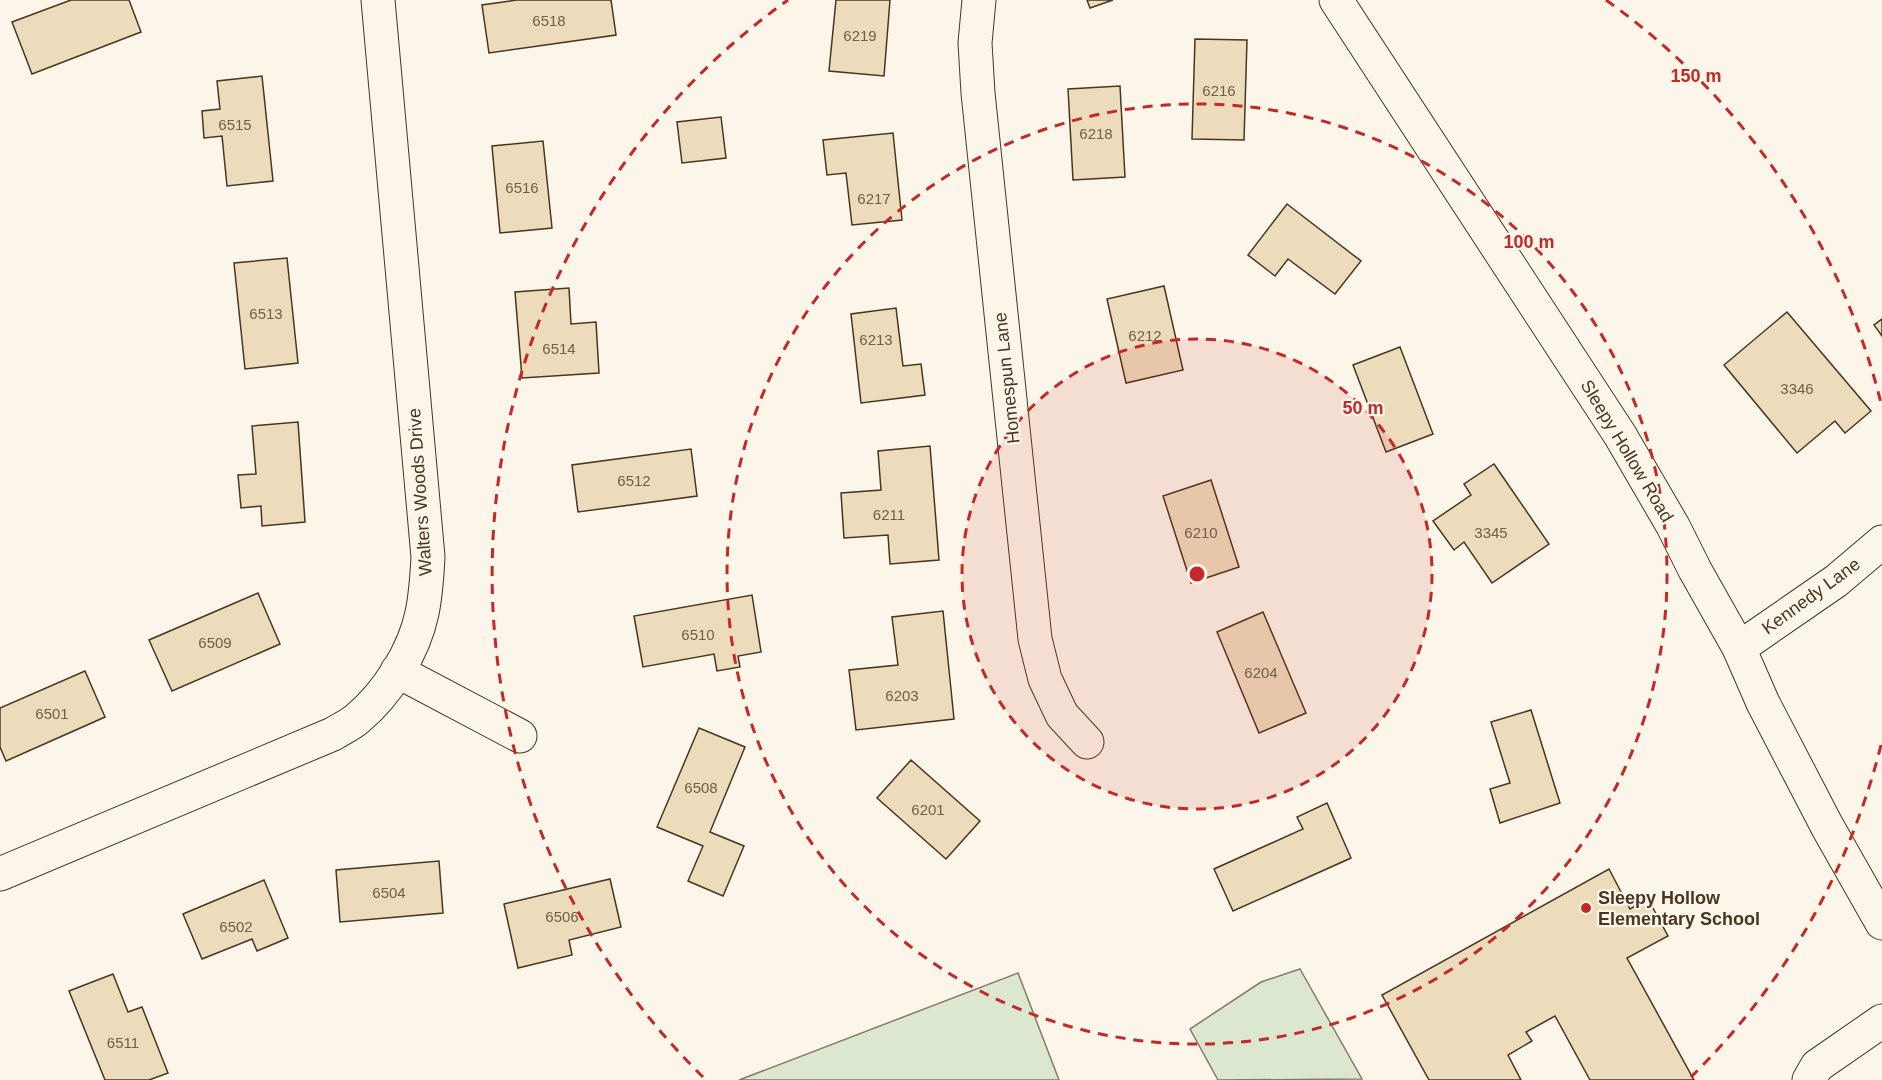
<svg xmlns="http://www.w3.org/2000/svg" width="1882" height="1080" font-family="Helvetica,sans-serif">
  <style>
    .green { fill: #dce7d0; stroke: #887966; stroke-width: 1.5 }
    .building { fill: #ecdcbc; stroke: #4a3520; stroke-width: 1.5 }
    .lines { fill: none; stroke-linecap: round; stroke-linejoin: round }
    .minor-casing { stroke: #4a3520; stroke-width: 35 }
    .major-casing { stroke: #4a3520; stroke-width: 35 }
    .minor { stroke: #fbf6e9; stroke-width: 33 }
    .major { stroke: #fbf6e9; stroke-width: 33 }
    .ring { fill: none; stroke: #c62828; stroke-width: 3; stroke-dasharray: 10 8 }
    .poi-dot { fill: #c62828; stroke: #fbf6e9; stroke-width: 2 }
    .labels { text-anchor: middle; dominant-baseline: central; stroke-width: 4.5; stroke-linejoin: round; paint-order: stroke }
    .number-label { font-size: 15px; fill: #725f47 }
    .street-label { font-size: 18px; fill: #4a3520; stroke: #fbf6e9 }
    .poi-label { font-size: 18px; font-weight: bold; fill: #4a3520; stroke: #fbf6e9; text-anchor: start }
    .centre { fill: #c62828; stroke: #fbf6e9; stroke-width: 3 }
    .ring-label { font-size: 18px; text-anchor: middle; font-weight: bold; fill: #c62828; stroke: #fbf6e9; stroke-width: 4.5; stroke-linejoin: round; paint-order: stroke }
  </style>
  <rect width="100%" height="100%" fill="#fbf6e9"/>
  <g class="green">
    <polygon points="1300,969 1362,1079 1218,1080 1190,1029 1261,982"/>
    <polygon points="1018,973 1059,1080 739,1080"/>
  </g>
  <g class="building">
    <polygon points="71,0 129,0 141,32 32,74 12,22"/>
    <polygon points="517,0 611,0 616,35 489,53 482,5"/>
    <polygon points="836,0 890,0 884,76 829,71"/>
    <polygon points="1087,0 1113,0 1090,8"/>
    <polygon points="1195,39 1247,40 1244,140 1192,139"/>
    <polygon points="262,76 273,181 227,186 222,136 204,138 202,111 220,109 217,81"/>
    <polygon points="1120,86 1125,177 1073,180 1068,89"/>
    <polygon points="721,117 726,158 682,163 677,122"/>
    <polygon points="893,133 902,220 852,225 846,173 827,175 823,140"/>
    <polygon points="543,141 552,228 500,233 492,146"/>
    <polygon points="1287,204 1361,261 1335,294 1288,259 1275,276 1248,255"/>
    <polygon points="287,258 298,363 245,369 234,263"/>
    <polygon points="1164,286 1183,370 1126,383 1107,299"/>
    <polygon points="569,288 571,324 596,322 599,373 522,378 515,292"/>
    <polygon points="896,308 903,366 921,364 925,395 861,403 851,314"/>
    <polygon points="1787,312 1871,411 1845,433 1835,421 1797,453 1724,365"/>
    <polygon points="1882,319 1882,336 1874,325"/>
    <polygon points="1400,347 1433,434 1386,452 1353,365"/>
    <polygon points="298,422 305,522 262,526 261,506 241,508 238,475 256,474 252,426"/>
    <polygon points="930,446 939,560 890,564 888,535 844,538 841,493 881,490 878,451"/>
    <polygon points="691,449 697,496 578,512 572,465"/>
    <polygon points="1494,464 1549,544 1492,583 1464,542 1454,550 1433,521 1471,495 1464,484"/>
    <polygon points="1211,480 1239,567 1191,583 1163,496"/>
    <polygon points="258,593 280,644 172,691 149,640"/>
    <polygon points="752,595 761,652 738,656 740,667 717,671 714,654 643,667 634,616"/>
    <polygon points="943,611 954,719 856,730 849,670 898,665 892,617"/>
    <polygon points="1263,612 1306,713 1259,733 1217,632"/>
    <polygon points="85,671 105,717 6,761 0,747 0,708"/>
    <polygon points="1531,710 1560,803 1500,823 1490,789 1510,783 1491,722"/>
    <polygon points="699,728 745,747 710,832 744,846 723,896 688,881 703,846 657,827"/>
    <polygon points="911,760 980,821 946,859 877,798"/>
    <polygon points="1327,803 1351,858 1233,911 1214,869 1303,829 1297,817"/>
    <polygon points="439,861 443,913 340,922 336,870"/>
    <polygon points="1609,869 1630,909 1648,899 1668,936 1627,958 1694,1080 1590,1080 1555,1016 1526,1032 1532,1041 1508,1055 1521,1080 1429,1080 1382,995"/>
    <polygon points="610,879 621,927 569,940 572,955 518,968 504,904"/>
    <polygon points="264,880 288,938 257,951 252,939 202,959 183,914"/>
    <polygon points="113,974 128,1012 142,1007 168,1073 149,1080 105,1080 69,991"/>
  </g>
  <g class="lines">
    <defs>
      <g id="minor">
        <polyline points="979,0 975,43 978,93 1035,639 1045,679 1062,715 1087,742"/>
        <polyline points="1739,648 1836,581 1882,542"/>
        <polyline points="397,671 520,736"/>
        <path d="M0 874 333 734C341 729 350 725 357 719 387 694 414 652 422 613 426 594 427 576 428 557L378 0"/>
        <polyline points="1809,1080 1817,1066 1882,1021"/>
      </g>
      <polyline id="major" points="1336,0 1620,435 1673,526 1695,570 1739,648 1763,703 1827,826 1882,923"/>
    </defs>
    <use href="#minor" class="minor-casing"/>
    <use href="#major" class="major-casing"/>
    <use href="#minor" class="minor"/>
    <use href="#major" class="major"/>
  </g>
  <circle cx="1197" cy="574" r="235" fill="#c62828" fill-opacity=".12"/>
  <g class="ring">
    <circle cx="1197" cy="574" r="235"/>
    <circle cx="1197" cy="574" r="470"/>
    <path d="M1881 745A705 705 0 0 1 1691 1077M703 1077A705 705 0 0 1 788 0M1606 0A705 705 0 0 1 1881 403"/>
  </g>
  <circle class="poi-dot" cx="1586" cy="908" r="6"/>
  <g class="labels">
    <g class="number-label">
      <text x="549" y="20">6518</text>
      <text x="860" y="35">6219</text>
      <text x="1219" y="90">6216</text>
      <text x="235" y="124">6515</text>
      <text x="1096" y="133">6218</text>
      <text x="522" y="187">6516</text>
      <text x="874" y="198">6217</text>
      <text x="266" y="313">6513</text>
      <text x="1145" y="335">6212</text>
      <text x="876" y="339">6213</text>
      <text x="559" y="348">6514</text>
      <text x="1797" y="388">3346</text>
      <text x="634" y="480">6512</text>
      <text x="889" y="514">6211</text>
      <text x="1201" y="532">6210</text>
      <text x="1491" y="532">3345</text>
      <text x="698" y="634">6510</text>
      <text x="215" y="642">6509</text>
      <text x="1261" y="672">6204</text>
      <text x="902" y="695">6203</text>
      <text x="52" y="713">6501</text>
      <text x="701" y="787">6508</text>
      <text x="928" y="809">6201</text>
      <text x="389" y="892">6504</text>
      <text x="562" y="916">6506</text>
      <text x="236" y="926">6502</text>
      <text x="123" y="1042">6511</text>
    </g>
    <g class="street-label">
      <text transform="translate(1007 378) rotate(-96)">Homespun Lane</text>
      <text transform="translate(1627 451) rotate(59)">Sleepy Hollow Road</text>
      <text transform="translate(420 492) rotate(-94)">Walters Woods Drive</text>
      <text transform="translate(1811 596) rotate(-36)">Kennedy Lane</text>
    </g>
    <g class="poi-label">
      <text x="1598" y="898">Sleepy Hollow<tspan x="1598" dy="21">Elementary School</tspan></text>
    </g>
  </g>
  <circle cx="1197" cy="574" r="9" class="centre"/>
  <g class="ring-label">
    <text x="1696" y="82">150 m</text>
    <text x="1529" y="248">100 m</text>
    <text x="1363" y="414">50 m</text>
  </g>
</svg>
